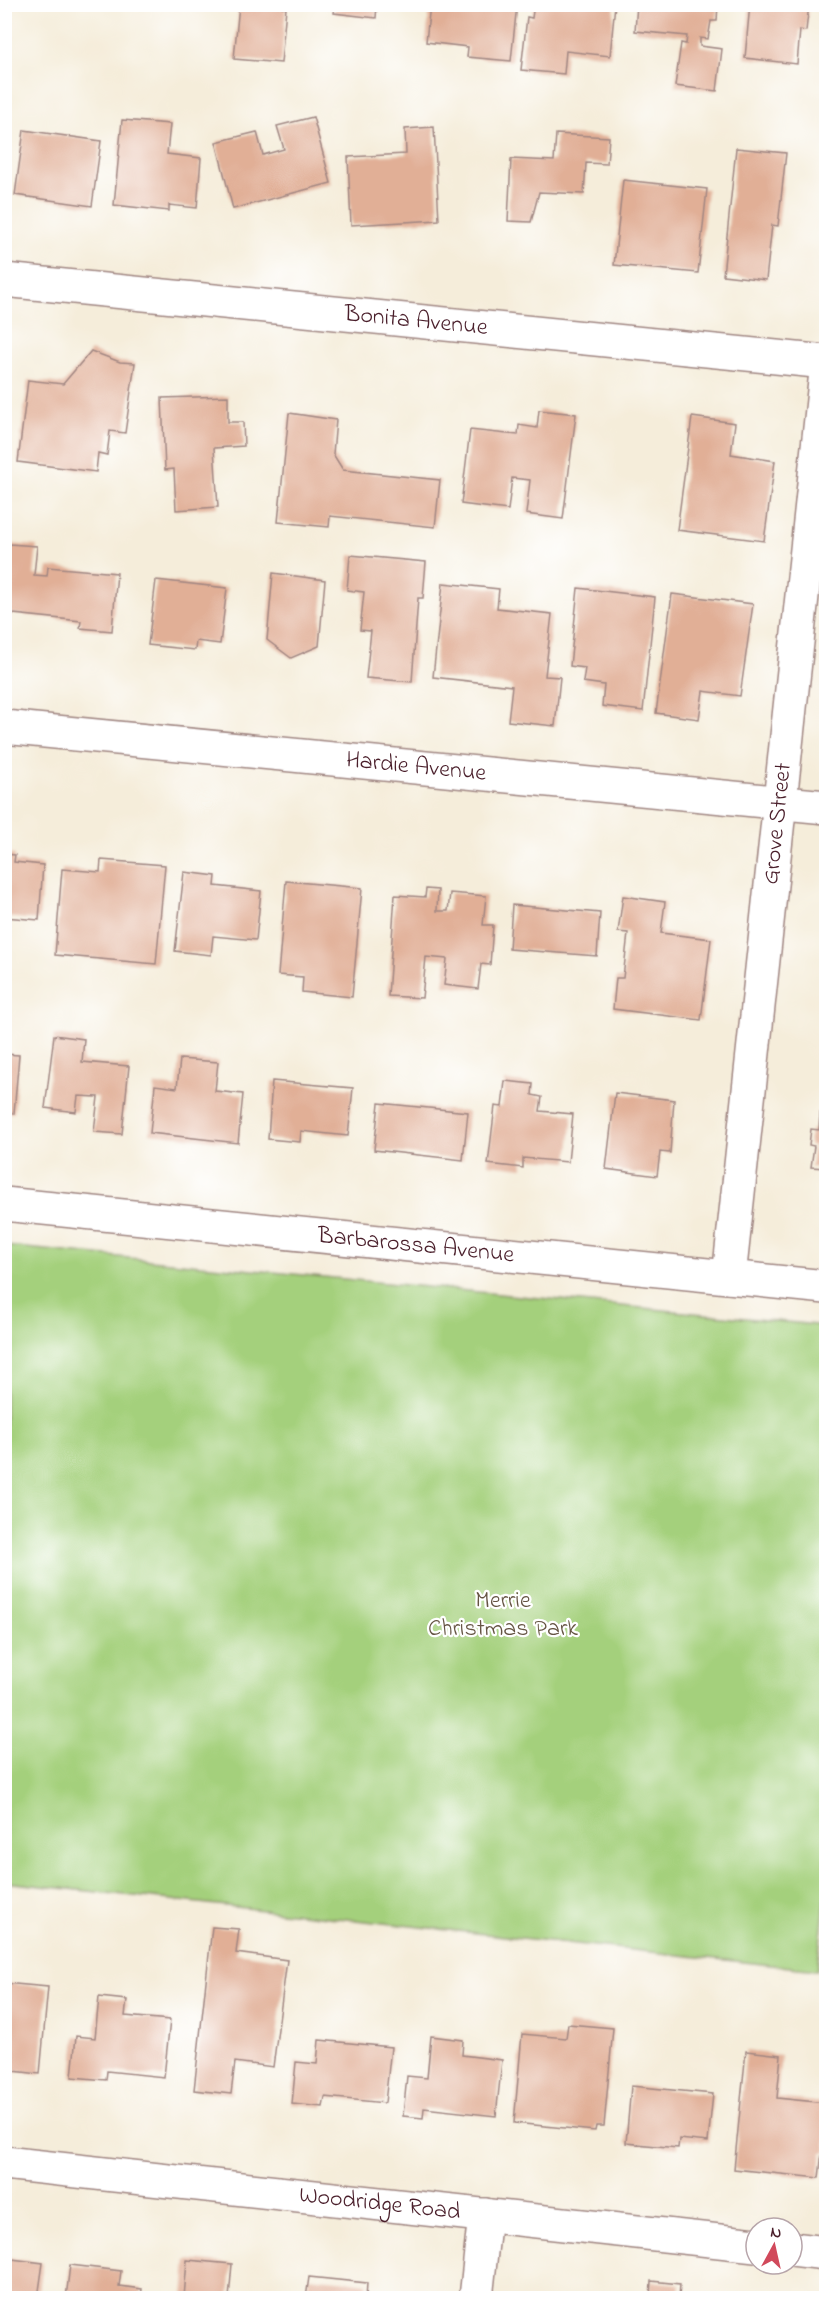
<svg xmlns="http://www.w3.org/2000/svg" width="831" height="2303" font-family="'Indie Flower',sans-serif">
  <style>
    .green { fill: #a4d07c; stroke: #777854; stroke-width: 1.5 }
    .building { fill: #e1af96 }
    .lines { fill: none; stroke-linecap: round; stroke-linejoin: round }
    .minor-casing { stroke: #a08682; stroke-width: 36 }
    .minor { stroke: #fff; stroke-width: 33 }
    .labels { text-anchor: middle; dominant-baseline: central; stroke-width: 4.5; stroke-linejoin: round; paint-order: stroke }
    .street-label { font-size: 24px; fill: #4a1f2b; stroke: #fff }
    .park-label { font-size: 24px; fill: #655443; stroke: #fff }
  </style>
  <rect width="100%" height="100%" fill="#fff"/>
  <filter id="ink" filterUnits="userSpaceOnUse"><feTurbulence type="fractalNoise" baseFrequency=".0167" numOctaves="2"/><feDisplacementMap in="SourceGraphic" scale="12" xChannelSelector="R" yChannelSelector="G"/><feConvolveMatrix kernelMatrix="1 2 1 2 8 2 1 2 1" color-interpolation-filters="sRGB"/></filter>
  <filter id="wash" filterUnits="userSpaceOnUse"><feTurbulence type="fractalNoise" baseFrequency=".008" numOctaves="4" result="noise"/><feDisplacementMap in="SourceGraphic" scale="24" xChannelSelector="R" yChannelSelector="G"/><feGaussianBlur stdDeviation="1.35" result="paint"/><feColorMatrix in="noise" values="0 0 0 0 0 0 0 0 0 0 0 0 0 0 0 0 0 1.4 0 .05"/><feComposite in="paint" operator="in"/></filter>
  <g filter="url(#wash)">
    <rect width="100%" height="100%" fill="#f5edda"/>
    <polygon class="green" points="5,1246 826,1326 826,1894 817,1970 5,1882"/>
    <g id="blocks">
      <g class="building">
        <polygon points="239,4 282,4 282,8 286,8 281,63 234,59"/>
        <polygon points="335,4 377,4 376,18 334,13"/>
        <polygon points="430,4 517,4 511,61 467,57 468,47 426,42"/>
        <polygon points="534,4 615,4 610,56 566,51 564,74 521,70 527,17 532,18"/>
        <polygon points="637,4 718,4 717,21 711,21 708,39 700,38 700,46 722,49 717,91 675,86 681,43 686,44 687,36 635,31"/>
        <polygon points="750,4 809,4 806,31 800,30 797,64 745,58"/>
        <polygon points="313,117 331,183 233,209 216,142 257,132 263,155 284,149 277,126"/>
        <polygon points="122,120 170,124 167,154 201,158 197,208 169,205 169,211 114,205"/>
        <polygon points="434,127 439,220 351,225 348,157 406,154 405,129"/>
        <polygon points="24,130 101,141 92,206 15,195"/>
        <polygon points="556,134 609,137 607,164 586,163 584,194 539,192 531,222 508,221 511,159 554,161"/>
        <polygon points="736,148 786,153 778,226 772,225 766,280 723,275"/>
        <polygon points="623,180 707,189 698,273 614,265"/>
        <polygon points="91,351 120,362 135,363 125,433 110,431 107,455 98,453 96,472 18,462 28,380 63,384"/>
        <polygon points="228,396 228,422 243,422 244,446 214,448 218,507 176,510 174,469 165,470 162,398"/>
        <polygon points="539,410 576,414 563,519 526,514 530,480 512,478 508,510 461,504 470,430 518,435 519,425 537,428"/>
        <polygon points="289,413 336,420 333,454 343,470 440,480 435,527 330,516 329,527 278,522"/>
        <polygon points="692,417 735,423 731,454 775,461 764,541 677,530"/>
        <polygon points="9,544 37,546 34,575 47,576 48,567 117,573 112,631 80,628 81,621 4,613"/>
        <polygon points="350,555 426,562 423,598 418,598 412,682 366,678 371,631 360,630 364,592 347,590"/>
        <polygon points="273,573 325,580 319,646 291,658 267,640"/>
        <polygon points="156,580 227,588 220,644 196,641 195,650 148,645"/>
        <polygon points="443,583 499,589 497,608 552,614 545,676 560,677 555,726 508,721 512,686 433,677"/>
        <polygon points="578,588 655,597 643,711 602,706 604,685 583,682 585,668 570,666"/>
        <polygon points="672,594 753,604 740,696 703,691 699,719 656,713"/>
        <polygon points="4,854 15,855 14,862 43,865 39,920 4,917"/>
        <polygon points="101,860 165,865 156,964 55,955 62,869 100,872"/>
        <polygon points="184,872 216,876 215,886 261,891 256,940 213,936 211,955 175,951"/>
        <polygon points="286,881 362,888 352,997 302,992 303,977 278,975"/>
        <polygon points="426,889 438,890 437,911 448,911 450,893 486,896 483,925 493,925 490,965 481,964 478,989 444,985 447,959 426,957 422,998 388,996 395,895 425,897"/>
        <polygon points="623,896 665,902 661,933 711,939 701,1020 613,1009 616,978 623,978 628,933 618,932"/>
        <polygon points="512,905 600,913 597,956 509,949"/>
        <polygon points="54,1035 84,1039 82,1062 129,1066 122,1134 94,1132 98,1097 78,1096 76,1112 45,1108"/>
        <polygon points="4,1054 19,1055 14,1113 4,1112"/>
        <polygon points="180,1059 218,1062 215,1091 243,1094 238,1143 150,1133 155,1085 177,1088"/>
        <polygon points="272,1081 353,1088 348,1136 301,1131 300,1142 268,1139"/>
        <polygon points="505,1081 533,1084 532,1095 542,1097 540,1111 573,1114 568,1162 523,1158 523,1168 488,1164 495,1106 502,1107"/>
        <polygon points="615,1093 674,1100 670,1153 660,1152 657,1176 606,1169"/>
        <polygon points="379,1103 468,1112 463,1160 374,1150"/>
        <polygon points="820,1113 826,1114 826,1194 822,1193 825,1168 811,1167 814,1146 809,1145 811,1129 819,1130"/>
        <polygon points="212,1927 239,1929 236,1953 287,1960 273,2067 235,2062 231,2094 194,2090"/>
        <polygon points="4,1983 48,1987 40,2074 4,2070"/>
        <polygon points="99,1997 127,2000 125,2016 170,2020 164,2077 107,2071 106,2080 72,2077 76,2036 95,2038"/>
        <polygon points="568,2024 613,2028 604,2126 596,2126 595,2131 514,2123 522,2034 566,2038"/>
        <polygon points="431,2036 463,2040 462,2055 502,2060 496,2116 424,2108 423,2118 403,2116 407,2076 427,2078"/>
        <polygon points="319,2040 391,2047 385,2103 325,2097 323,2107 292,2104 296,2062 317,2064"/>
        <polygon points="746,2051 781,2055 777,2098 826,2103 826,2152 822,2152 819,2178 734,2169"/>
        <polygon points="631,2086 713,2094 708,2142 679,2139 678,2148 626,2143"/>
        <polygon points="4,2258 43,2263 38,2298 4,2298"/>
        <polygon points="187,2260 232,2264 229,2298 184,2298"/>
        <polygon points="70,2265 121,2271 119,2286 142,2289 141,2298 66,2298"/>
        <polygon points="309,2277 367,2283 366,2298 306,2298"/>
        <polygon points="651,2281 680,2284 679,2298 650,2298"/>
      </g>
    </g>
  </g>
  <g filter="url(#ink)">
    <use href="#blocks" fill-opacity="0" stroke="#a08682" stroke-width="1.5"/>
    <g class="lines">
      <defs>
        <g id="minor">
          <path id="s1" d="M4 280 826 362"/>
          <path id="s2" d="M4 727 826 807"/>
          <path id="s3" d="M4 1204 826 1287"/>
          <path id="s4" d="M729 1277 826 372"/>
          <path id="s5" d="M4 2163 756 2245"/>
          <polyline points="792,2249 826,2253"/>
          <polyline points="476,2298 485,2215"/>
        </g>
      </defs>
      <use href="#minor" class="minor-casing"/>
      <use href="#minor" class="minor"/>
    </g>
  </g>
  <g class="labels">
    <g class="street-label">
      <text stroke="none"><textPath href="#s1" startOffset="414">Bonita Avenue</textPath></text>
      <text stroke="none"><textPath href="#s2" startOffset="414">Hardie Avenue</textPath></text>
      <text stroke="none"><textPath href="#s4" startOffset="456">Grove Street</textPath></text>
      <text stroke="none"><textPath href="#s3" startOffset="414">Barbarossa Avenue</textPath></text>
      <text stroke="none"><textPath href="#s5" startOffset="378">Woodridge Road</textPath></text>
    </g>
    <g class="park-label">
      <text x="503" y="1601">Merrie<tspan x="503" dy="28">Christmas Park</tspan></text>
    </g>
  </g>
  <rect width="831" height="2303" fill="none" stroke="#fff" stroke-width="24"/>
  <g transform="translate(774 2246) rotate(8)"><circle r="28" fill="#ffffff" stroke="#b7a5aa" stroke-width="1.5"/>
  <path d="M0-4.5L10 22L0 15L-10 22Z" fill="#d1495b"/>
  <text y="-9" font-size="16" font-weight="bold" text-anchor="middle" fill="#4a1f2b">N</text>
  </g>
</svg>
